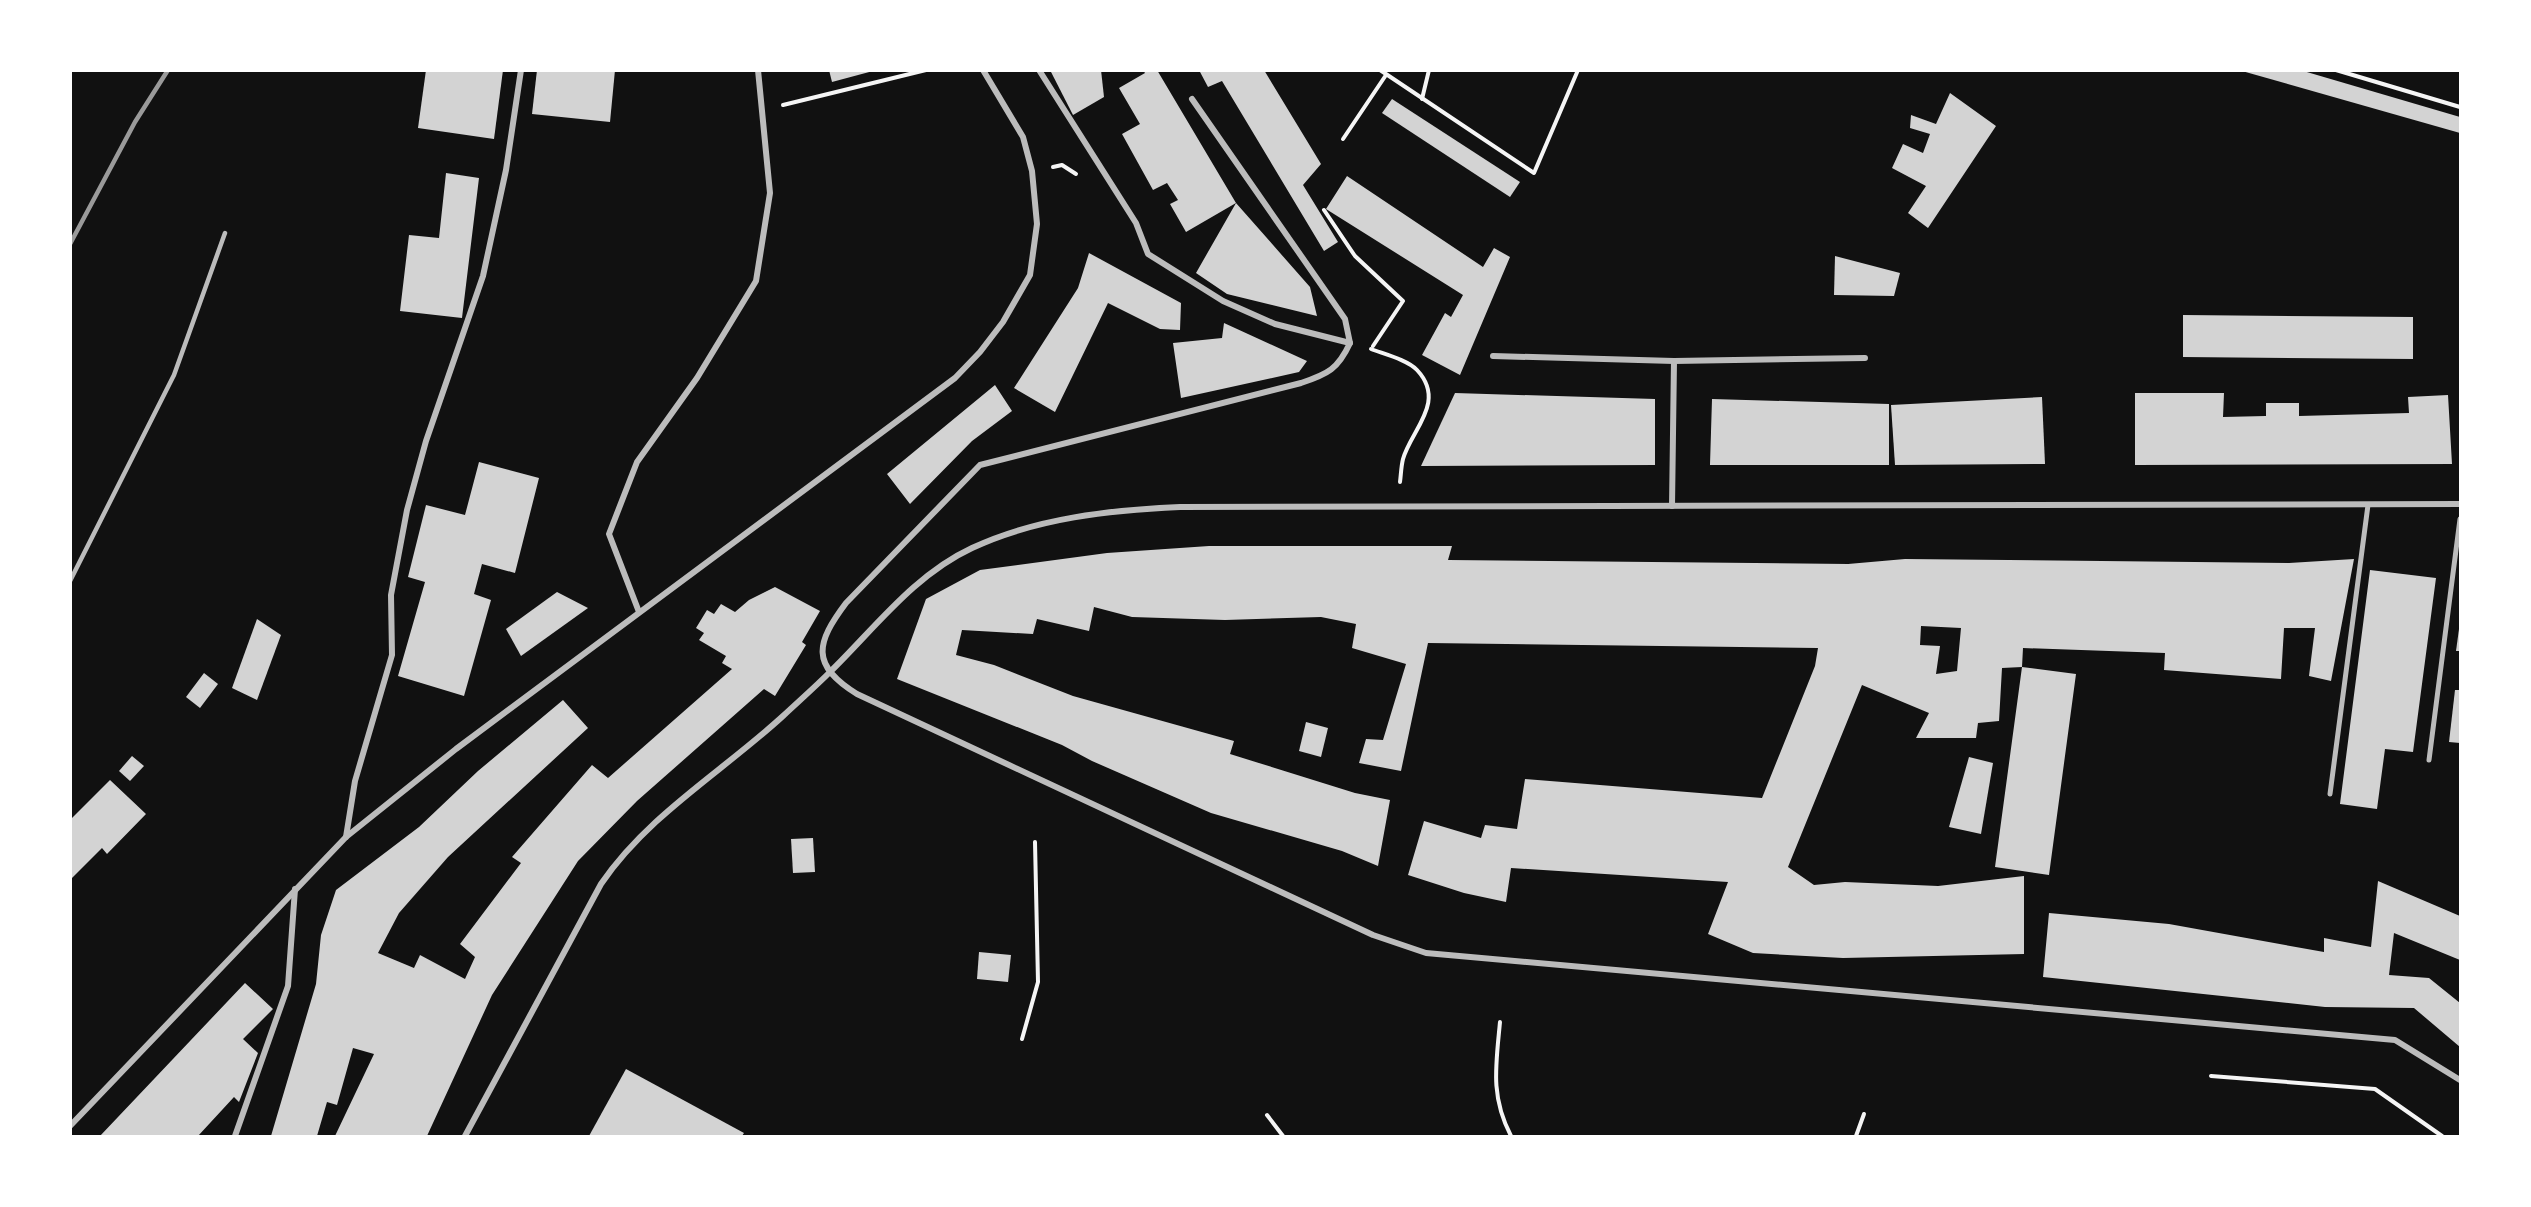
<svg xmlns="http://www.w3.org/2000/svg" width="2531" height="1207" font-family="'PT Sans',sans-serif">
  <style>
    .building { fill: #d3d3d3; fill-rule: evenodd }
    .lines { fill: none; stroke-linecap: round; stroke-linejoin: round }
    .path { stroke: #f5f5f5; stroke-width: 4 }
    .service { stroke: #bcbcbc; stroke-width: 4.5 }
    .pedestrian { stroke: #bcbcbc; stroke-width: 5 }
    .minor { stroke: #bcbcbc; stroke-width: 6 }
    .rail { stroke: #9a9a9a; stroke-width: 4.5 }
  </style>
  <rect width="100%" height="100%" fill="#111"/>
  <g class="building">
    <polygon points="426,70 503,70 494,139 418,128"/>
    <polygon points="537,70 615,70 610,122 532,114"/>
    <polygon points="829,70 873,70 873,71 832,82"/>
    <polygon points="1050,70 1101,70 1104,97 1073,115"/>
    <polygon points="1143,70 1157,70 1236,203 1310,287 1317,316 1227,294 1196,273 1236,203 1186,232 1170,204 1178,200 1167,183 1153,190 1122,134 1140,124 1119,88 1145,73"/>
    <polygon points="1199,70 1264,70 1321,164 1303,185 1338,242 1324,251 1222,81 1208,87"/>
    <polygon points="2300,70 2460,117 2460,133 2242,71"/>
    <polygon points="1950,93 1996,126 1928,228 1908,213 1926,186 1892,168 1903,144 1923,153 1930,134 1910,128 1911,115 1936,124"/>
    <polygon points="1392,99 1520,182 1510,197 1382,113"/>
    <polygon points="446,173 479,178 462,318 400,311 409,235 439,238"/>
    <polygon points="1347,176 1483,267 1494,248 1510,257 1460,375 1422,355 1445,313 1451,317 1463,295 1326,209"/>
    <polygon points="1089,253 1181,303 1180,330 1160,329 1108,303 1055,412 1014,388 1078,288"/>
    <polygon points="1835,256 1900,273 1894,296 1834,295"/>
    <polygon points="2183,315 2413,317 2413,359 2183,357"/>
    <polygon points="1224,323 1307,361 1299,372 1181,398 1173,343 1222,338"/>
    <polygon points="995,385 1012,411 972,441 910,504 887,474"/>
    <polygon points="1455,393 1655,399 1655,465 1421,466"/>
    <polygon points="2135,393 2224,393 2223,417 2266,416 2266,403 2299,403 2299,416 2409,413 2408,397 2448,395 2452,464 2135,465"/>
    <polygon points="2042,397 2045,464 1895,465 1891,405"/>
    <polygon points="1712,399 1889,404 1889,465 1710,465"/>
    <polygon points="479,462 539,478 515,573 482,564 474,594 491,600 464,696 398,676 425,582 408,577 426,505 465,515"/>
    <path d="M1209 546H1452L1448 560 1848 564 1905 559 2289 563 2354 559 2331 681 2309 676 2315 628H2284L2281 679 2164 670 2165 653 2023 648 2022 667 2076 674 2049 875 1995 867 2022 667 2002 668 1999 721 1978 723 1976 738H1916L1929 713 1862 685 1788 867 1814 885 1845 882 1938 886 2024 876V954L1843 958 1753 953 1708 934 1728 882 1511 868 1506 902 1464 893 1408 875 1424 821 1481 838 1485 825 1517 829 1525 779 1762 798 1815 666 1818 648 1428 643 1401 771 1359 763 1366 739 1383 740 1406 664 1352 648 1356 624 1321 617 1225 620 1132 617 1094 607 1089 631 1037 619 1033 634 962 630 956 655 994 665 1073 696 1234 741 1230 754 1355 793 1390 800 1378 866 1342 851 1211 813 1092 761 1062 745 897 679 926 599 980 570 1107 553ZM1921 626 1961 628 1957 671 1936 674 1940 646 1920 645Z"/>
    <polygon points="2370,570 2436,578 2413,752 2385,749 2377,809 2340,804"/>
    <polygon points="775,587 820,611 802,642 806,645 775,696 764,689 637,801 578,861 492,995 427,1136 335,1136 374,1054 353,1048 337,1105 327,1102 317,1136 271,1136 316,984 321,935 336,890 419,827 478,771 563,700 588,728 448,857 399,913 378,953 414,968 420,955 465,979 475,957 460,944 521,863 512,857 592,765 608,778 732,669 722,663 726,656 699,640 704,633 696,628 707,610 714,614 721,604 735,612 749,600"/>
    <polygon points="557,592 588,608 521,656 506,629"/>
    <polygon points="257,619 281,635 257,700 232,688"/>
    <polygon points="2459,629 2460,629 2460,651 2456,651"/>
    <polygon points="204,673 218,684 200,708 186,697"/>
    <polygon points="2455,690 2460,690 2460,743 2449,742"/>
    <polygon points="1306,722 1328,728 1321,757 1299,751"/>
    <polygon points="132,756 144,766 130,781 119,771"/>
    <polygon points="1969,757 1993,763 1981,834 1949,827"/>
    <polygon points="110,780 146,814 107,854 102,848 70,880 70,820"/>
    <polygon points="813,838 815,872 793,873 791,839"/>
    <polygon points="2378,881 2460,916 2460,960 2394,933 2389,975 2429,978 2460,1003 2460,1047 2414,1008 2325,1007 2043,977 2049,913 2169,924 2324,952 2324,938 2371,947"/>
    <polygon points="979,952 1011,955 1008,982 977,979"/>
    <polygon points="245,983 273,1009 243,1039 258,1053 239,1102 234,1097 198,1136 100,1136"/>
    <polygon points="626,1069 744,1133 742,1136 589,1136"/>
  </g>
  <g class="lines">
    <g class="path">
      <polyline points="1380,70 1534,173 1578,70"/>
      <polyline points="2336,70 2460,107"/>
      <polyline points="1422,99 1429,70"/>
      <polyline points="783,105 926,70"/>
      <polyline points="1343,139 1386,75"/>
      <polyline points="1053,167 1062,165 1076,174"/>
      <polyline points="1324,210 1355,256 1403,301 1373,346"/>
      <path d="M1371 349C1384 354 1408 360 1417 370 1447 402 1411 430 1403 459 1401 467 1401 475 1400 482"/>
      <path d="M1500 1022C1496 1065 1490 1096 1511 1136"/>
      <polyline points="1022,1039 1038,982 1035,842"/>
      <polyline points="2211,1076 2375,1089 2442,1136"/>
      <polyline points="1267,1115 1283,1136"/>
      <polyline points="1856,1136 1864,1114"/>
    </g>
    <polyline class="service" points="70,581 174,375 225,233"/>
    <g class="pedestrian">
      <polyline points="2429,760 2460,519"/>
      <polyline points="2330,794 2368,505"/>
    </g>
    <g class="minor">
      <path d="M1039 70 1136 223 1148 254 1223 301 1275 324 1350 343C1338 369 1328 374 1301 383L980 465 846 603C816 643 810 665 857 694L1373 935 1426 953 2395 1040 2460 1080"/>
      <polyline points="1192,99 1345,319 1350,343"/>
      <polyline points="1493,356 1674,361 1865,358"/>
      <polyline points="1672,506 1674,361"/>
      <polyline points="639,612 609,534 637,462 697,378 756,281 770,193 758,70"/>
      <polyline points="346,837 355,781 392,655 391,595 407,510 426,441 483,276 506,170 521,70"/>
      <polyline points="70,1126 346,837 456,749 955,378 980,352 1003,322 1030,275 1037,224 1032,171 1023,137 983,70"/>
      <polyline points="235,1136 288,986 295,889"/>
      <path d="M465 1136 601 884C648 815 722 772 783 716 799 701 815 687 830 672 875 628 914 575 972 548 1036 518 1111 510 1180 507L2460 504"/>
    </g>
    <polyline class="rail" points="70,244 135,122 168,70"/>
  </g>
  <rect width="2531" height="1207" fill="none" stroke="#ffffff" stroke-width="144"/>
</svg>
